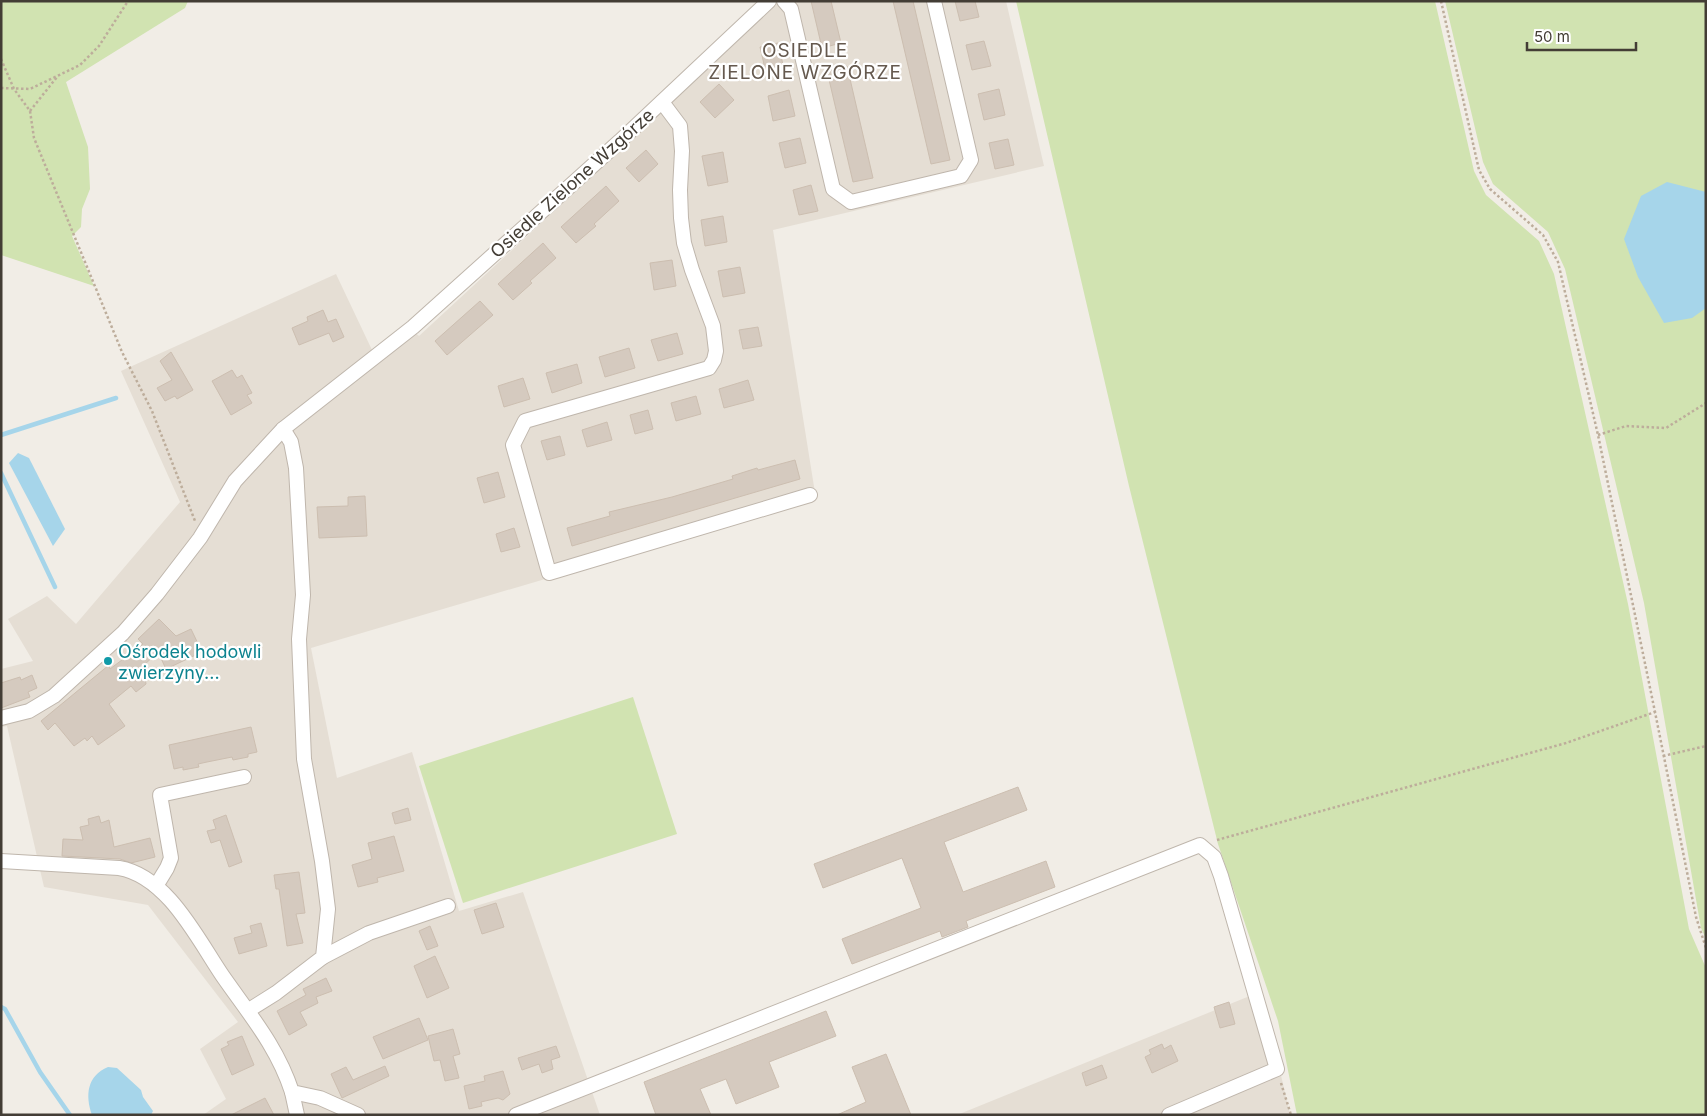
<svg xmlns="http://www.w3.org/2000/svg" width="1707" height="1116" font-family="Inter,sans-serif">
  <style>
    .residential { fill: #e5ded4 }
    .green { fill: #d1e3b1 }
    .water { fill: #a6d5ea }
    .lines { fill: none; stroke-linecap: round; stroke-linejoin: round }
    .stream { stroke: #a6d5ea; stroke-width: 4.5 }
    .building { fill: #d5cabf; stroke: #ccbeb0 }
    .minor-casing { stroke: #bfb6ac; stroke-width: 16 }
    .path { stroke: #bdad9b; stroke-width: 2.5; stroke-dasharray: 2.5 2.5; stroke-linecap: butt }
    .minor { stroke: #fff; stroke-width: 14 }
    .culture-dot { fill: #0f9aa8; stroke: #fff; stroke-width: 2 }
    .labels { text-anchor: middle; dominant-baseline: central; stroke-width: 4.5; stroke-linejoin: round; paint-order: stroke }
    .street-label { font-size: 18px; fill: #433d35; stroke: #fff }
    .culture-label { font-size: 18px; fill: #0d838f; stroke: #fff; text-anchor: start }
    .neighbourhood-label { font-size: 19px; letter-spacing: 1px; fill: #65594e; stroke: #fff }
  </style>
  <rect width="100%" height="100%" fill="#f1ede6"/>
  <g class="residential">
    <polygon points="778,1 1006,1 1044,166 773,230 816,499 311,648 337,778 412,752 459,911 523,892 600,1115 203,1115 226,1099 200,1049 238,1022 148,905 44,887 7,726 1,727 1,669 33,661 8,619 47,596 76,624 180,502 121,371 336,274 372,350 407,325 419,336 741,38"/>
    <polygon points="1262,991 1290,1115 957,1115"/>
  </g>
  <g class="green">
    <polygon points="1,1 188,1 185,8 66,82 88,147 90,189 82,209 81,227 72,236 94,286 1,255"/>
    <polygon points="1016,1 1435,1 1474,171 1486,195 1539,241 1554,274 1628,604 1689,929 1706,968 1706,1115 1297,1115 1278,1021 1218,844 1129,486"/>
    <polygon points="1445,1 1706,1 1706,939 1701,928 1644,603 1565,269 1548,232 1493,184 1483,162"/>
    <polygon points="633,697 677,834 463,903 419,766"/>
  </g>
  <g class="water">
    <polygon points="1667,182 1706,192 1706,308 1692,318 1664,323 1638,277 1624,239 1641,196"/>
    <polygon points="18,453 29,458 65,529 53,546 9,463"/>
    <path d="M108 1067 117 1068 141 1090 143 1097 153 1111 151 1115H92C85 1095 87 1076 108 1067Z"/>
  </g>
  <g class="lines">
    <g class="stream">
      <polyline points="1,435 116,398"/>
      <polyline points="1,473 55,587"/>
      <polyline points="1,1007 5,1009 40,1072 70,1115"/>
    </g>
  </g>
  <g class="building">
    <polygon points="811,1 831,1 841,43 822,48"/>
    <polygon points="893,1 913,1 950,160 931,164"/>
    <polygon points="955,1 975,1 979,17 960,21"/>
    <polygon points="984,41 991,66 972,70 966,45"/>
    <polygon points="778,43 784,69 766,73 760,47"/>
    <polygon points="847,66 873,178 853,182 827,71"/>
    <polygon points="719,84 734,100 715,118 700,102"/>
    <polygon points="999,89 1005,115 984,120 978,94"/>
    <polygon points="789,90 795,116 773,121 768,96"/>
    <polygon points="800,138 806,163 785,168 779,143"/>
    <polygon points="1008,139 1014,165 995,169 989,143"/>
    <polygon points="646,150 658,164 639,182 626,168"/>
    <polygon points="723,152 728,182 708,186 702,156"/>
    <polygon points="811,185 818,211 799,215 793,190"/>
    <polygon points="606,186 619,201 594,224 596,226 576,243 561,227"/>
    <polygon points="723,216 727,242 705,246 701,220"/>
    <polygon points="543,243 556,258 530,281 532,283 513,300 498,284"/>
    <polygon points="672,260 676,286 654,290 650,263"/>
    <polygon points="740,267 745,293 723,297 718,271"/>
    <polygon points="480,301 493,315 447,355 435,341"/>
    <polygon points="323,310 328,322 336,319 344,337 333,342 329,333 299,345 292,328 308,321 307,317"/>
    <polygon points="758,327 762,346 743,349 739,330"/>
    <polygon points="677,333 683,354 658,361 651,340"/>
    <polygon points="629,348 635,368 605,377 599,357"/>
    <polygon points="171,352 193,390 177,399 175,396 165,401 157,388 172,380 160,361"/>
    <polygon points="577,364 582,383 552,393 546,373"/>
    <polygon points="232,370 237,378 242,375 252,393 247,395 252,403 231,415 212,381"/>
    <polygon points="523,378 530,399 504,407 498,386"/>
    <polygon points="748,380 754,400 724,408 719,389"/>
    <polygon points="696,396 701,414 676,421 671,403"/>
    <polygon points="648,410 653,429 635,434 630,415"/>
    <polygon points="607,422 612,440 587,447 582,430"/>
    <polygon points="560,436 565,455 547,460 541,441"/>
    <polygon points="795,460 800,479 572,546 567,528 610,516 609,512 672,497 733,479 732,476 757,468 758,470"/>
    <polygon points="498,472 505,497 484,503 477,478"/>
    <polygon points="365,496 367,536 319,538 317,507 348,506 348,497"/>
    <polygon points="514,528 520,547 501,552 496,534"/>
    <polygon points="159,619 176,636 191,629 202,652 166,669 158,652 143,666 146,684 136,692 131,686 109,704 125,726 98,745 92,736 87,741 85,738 74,746 55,723 48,730 41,721 109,665 110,669 143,644 138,639"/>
    <polygon points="32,675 37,688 28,692 30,697 1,708 1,683 20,677 21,680"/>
    <polygon points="251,727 257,752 248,754 248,757 233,760 232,757 207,762 198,764 199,767 183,770 183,767 174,769 169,745"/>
    <polygon points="1018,787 1027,810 944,842 963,892 1046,861 1055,887 966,921 968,927 942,937 940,931 852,964 842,939 921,908 902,858 823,888 814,864"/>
    <polygon points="408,808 411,820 395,824 392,813"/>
    <polygon points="226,815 242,862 229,867 220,840 211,843 207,831 216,829 213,820"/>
    <polygon points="99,816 101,823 109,820 114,847 150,838 155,857 131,863 120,859 62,856 63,839 83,840 80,827 89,825 88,819"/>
    <polygon points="394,836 404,871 377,878 378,882 358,887 352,865 372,859 368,843"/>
    <polygon points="299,872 305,913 296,914 303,943 287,946 279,889 276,889 274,875"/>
    <polygon points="496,903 504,927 482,934 474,910"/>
    <polygon points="261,923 267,946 239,954 234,938 252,933 250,926"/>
    <polygon points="430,926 438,946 427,950 419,931"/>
    <polygon points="435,956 449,988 427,998 414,966"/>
    <polygon points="326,978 332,991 316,997 318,1003 300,1012 307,1025 289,1035 277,1011 306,995 303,989"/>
    <polygon points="1229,1002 1235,1024 1220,1028 1214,1007"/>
    <polygon points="826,1011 836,1036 769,1062 779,1087 736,1104 726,1079 700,1089 711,1115 656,1115 644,1082"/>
    <polygon points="419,1018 428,1040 383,1059 373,1037"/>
    <polygon points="453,1029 460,1054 453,1056 459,1078 445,1081 440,1060 434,1061 428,1036"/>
    <polygon points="242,1036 254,1065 232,1075 221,1049 229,1045 227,1042"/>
    <polygon points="1162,1044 1164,1049 1171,1045 1178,1061 1152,1073 1145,1057 1151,1054 1149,1050"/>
    <polygon points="556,1046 560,1057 551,1060 553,1069 542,1073 539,1064 522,1070 518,1058"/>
    <polygon points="886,1054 911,1115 837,1115 866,1102 852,1067"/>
    <polygon points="1102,1065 1107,1078 1086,1086 1082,1073"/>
    <polygon points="385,1066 389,1076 342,1098 331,1074 346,1067 353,1080"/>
    <polygon points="503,1071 510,1094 503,1100 498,1098 481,1102 482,1106 469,1109 464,1086 485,1081 484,1076"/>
    <polygon points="265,1098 274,1115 231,1115"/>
  </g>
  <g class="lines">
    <defs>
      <g id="minor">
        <polyline points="784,1 791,9 833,189 851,202 961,176 971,160 934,1"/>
        <polyline points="662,102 680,126 682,151 680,190 681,218 684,243 692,270 713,326 716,351 714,360 709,368 525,421 513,445 549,573 810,495"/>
        <polyline points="1,718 29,711 54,696 123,633 157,594 200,538 235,481 283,429 413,327 620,141 769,1"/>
        <path d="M1 861 119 868C167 876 197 938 222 975 249 1014 277 1046 292 1092L320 1098 358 1115"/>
        <polyline points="156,886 167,868 171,858 160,795 244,777"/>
        <polyline points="323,957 369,933 448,906"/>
        <polyline points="249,1010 276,993 323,957 328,909 322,861 304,759 299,639 303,595 296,468 291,442 283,429"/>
        <polyline points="292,1092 297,1115"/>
        <polyline points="516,1115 1200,845 1214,857 1221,876 1277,1069 1169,1115"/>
      </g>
    </defs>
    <use href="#minor" class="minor-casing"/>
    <g class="path">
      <polyline points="1441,1 1479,170 1490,189 1543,235 1558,262 1598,435 1655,712"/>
      <polyline points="1,59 14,89 30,111 34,138 122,352 152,411 195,521"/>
      <polyline points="1,88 30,89 80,65 99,46 128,1"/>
      <polyline points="30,111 57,77"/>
      <polyline points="1598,435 1626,426 1666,428 1706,403"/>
      <polyline points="1663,756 1706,746"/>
      <polyline points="1217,840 1566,743 1655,712 1696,917 1706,948"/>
      <polyline points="1281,1083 1291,1115"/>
    </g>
    <use href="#minor" class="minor"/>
  </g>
  <circle class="culture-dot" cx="108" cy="661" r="5"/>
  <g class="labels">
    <g class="street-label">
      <text transform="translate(572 183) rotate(-42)">Osiedle Zielone Wzgórze</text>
    </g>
    <g class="culture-label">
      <text x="118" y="651">Ośrodek hodowli<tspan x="118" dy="21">zwierzyny...</tspan></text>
    </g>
    <g class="neighbourhood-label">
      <text x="805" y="50">OSIEDLE<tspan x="805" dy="22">ZIELONE WZGÓRZE</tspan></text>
    </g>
  </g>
  <rect width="1707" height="1116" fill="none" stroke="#433d35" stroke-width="5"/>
  <path d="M1527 42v8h109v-8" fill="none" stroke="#433d35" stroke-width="2.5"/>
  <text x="1534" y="42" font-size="15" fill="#433d35" stroke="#ffffff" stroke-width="4" paint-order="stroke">50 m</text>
</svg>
